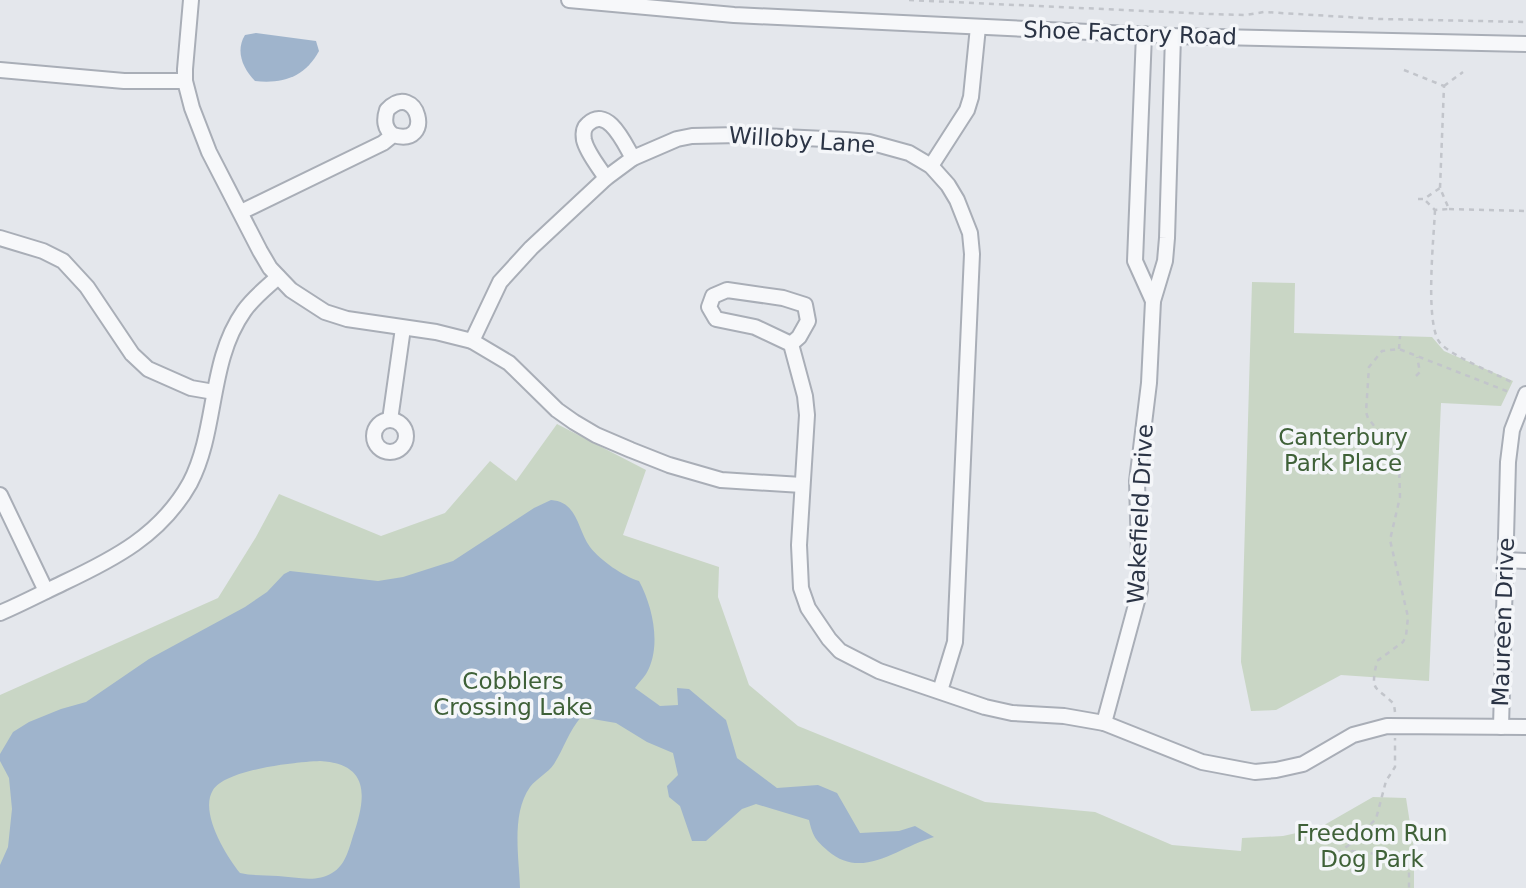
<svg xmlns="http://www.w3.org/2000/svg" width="1526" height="888" font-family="'DejaVu Sans',sans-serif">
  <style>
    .green { fill: #c9d6c5 }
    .water { fill: #9fb4cc; fill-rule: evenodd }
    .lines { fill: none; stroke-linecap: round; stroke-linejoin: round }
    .minor-casing { stroke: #a9aeb7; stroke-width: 18 }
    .path { stroke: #c2c5cb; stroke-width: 2.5; stroke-dasharray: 5 5; stroke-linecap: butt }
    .minor { stroke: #f7f8fa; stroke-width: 14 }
    .labels { text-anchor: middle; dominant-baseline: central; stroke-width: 7; stroke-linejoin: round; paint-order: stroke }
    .street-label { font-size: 23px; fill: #2b3445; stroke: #f4f6f9 }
    .park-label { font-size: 23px; fill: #3f6138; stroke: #f4f6f9 }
  </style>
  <rect width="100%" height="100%" fill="#e4e7ec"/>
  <g class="green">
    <polygon points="1252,282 1295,283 1294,333 1432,337 1444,351 1513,381 1501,406 1441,403 1429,681 1341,675 1276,710 1251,711 1241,662"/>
    <polygon points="557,424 646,470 623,535 719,567 718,597 749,685 798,726 985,802 1095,812 1172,845 1241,851 1242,838 1283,836 1319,828 1373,797 1406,798 1414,849 1414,888 0,888 0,695 218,598 256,537 279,494 381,536 445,513 490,461 516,481"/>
  </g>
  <g class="water">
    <path d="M256 33 316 41 319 51C305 77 283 84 255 81 243 69 235 51 245 35Z"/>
    <path d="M551 500C578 502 577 529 590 547 601 561 623 576 639 581 653 607 662 647 646 674 643 679 638 683 635 688L660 706 678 705 677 688 689 689 726 720 737 758 777 788 818 785 837 793 860 833 899 831 915 826 934 837C898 847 863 881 828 851 815 839 813 837 809 820L756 804 742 809 706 841H692L680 806 669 797 667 786 678 775 673 753 647 742 616 723 581 717C569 731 564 748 554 764 548 773 537 778 530 787 511 814 519 857 520 888H0V865L8 847 12 809 9 778 0 761V754L13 732 29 722 61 709 86 702 149 659 245 607 267 592 284 574 290 571 378 581 403 577 453 561 534 508ZM320 761C371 764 366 798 353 836 349 849 345 866 332 873 316 883 296 877 278 876 265 875 253 876 240 873 226 856 199 812 213 790 226 769 297 762 320 761Z"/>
  </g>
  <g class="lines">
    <defs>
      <g id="minor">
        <polyline points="191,0 185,69 185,81 192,108 209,152 260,251 270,268 291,290 325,312 347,319 436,332 472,341 509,363 557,410 574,422 596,435 631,450 669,465 721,480 802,485"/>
        <polyline points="569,0 734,15 1173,36 1526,44"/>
        <polyline points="1144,34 1135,261 1153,301"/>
        <polyline points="0,70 124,81 185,81"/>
        <polyline points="931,166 967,110 971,97 978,27"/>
        <path d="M606 178C599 167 587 153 584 140 583 134 583 128 588 124 608 105 625 145 633 158"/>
        <path d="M241 212 383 143 393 135C436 148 417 79 387 110 384 119 384 129 393 135"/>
        <polyline points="0,238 43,251 63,261 87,287 132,354 148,369 191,388 214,392"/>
        <polyline points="472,341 500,282 531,248 606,178 633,158 677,139 692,136 740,135 846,140 869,142 909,153 931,166 948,185 957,200 970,233 972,254 955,642 940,691"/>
        <polyline points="791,344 799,337 808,321 805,305 783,298 727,290 713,296 709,307 716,319 755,327 791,344 805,396 807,415 799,545 801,588 808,608 829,639 840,651 879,671 985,707 1012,713 1064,716 1104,723 1202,762 1255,772 1276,770 1303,764 1353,735 1387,726 1526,727"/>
        <circle cx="390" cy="436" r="16"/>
        <polyline points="390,420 403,328"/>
        <polyline points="0,495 46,591"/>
        <polyline points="1505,560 1526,561"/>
        <path d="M0 613C21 604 42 593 63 583 114 559 161 535 190 483 218 429 208 362 244 311 253 298 266 288 278 277"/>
        <polyline points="1104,723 1140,590 1137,481 1149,383 1153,301 1165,261 1167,238 1173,36"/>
        <polyline points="1501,727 1508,462 1512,430 1526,394"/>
      </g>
    </defs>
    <use href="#minor" class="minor-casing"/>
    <g class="path">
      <polyline points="909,0 1210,14 1246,15 1264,12 1380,19 1526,22"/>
      <polyline points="1404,70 1444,86 1440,188"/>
      <polyline points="1444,86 1463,72"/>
      <polyline points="1418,199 1424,199 1440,188 1449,209 1435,210 1424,199"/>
      <polyline points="1449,209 1526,211"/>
      <path d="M1435 210C1434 237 1424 327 1441 344 1455 358 1495 373 1513 383"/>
      <polyline points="1399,349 1400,336"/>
      <polyline points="1416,376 1420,372 1417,357"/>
      <path d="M1395 712 1394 704C1375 685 1370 693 1377 661L1403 642 1406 636 1408 617 1390 540 1400 497 1399 464 1394 452 1368 418 1366 412 1369 367 1382 351 1399 349 1509 392"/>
      <polyline points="1349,845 1376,819 1386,781 1395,767 1395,738"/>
      <polyline points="1328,869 1329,859 1349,845 1352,851 1403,857 1409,865 1409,888"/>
      <polyline points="1352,872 1352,851"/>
    </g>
    <use href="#minor" class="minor"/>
  </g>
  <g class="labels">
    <g class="street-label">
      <text transform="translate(1130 33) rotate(2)">Shoe Factory Road</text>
      <text transform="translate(802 140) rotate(4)">Willoby Lane</text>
      <text transform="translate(1140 514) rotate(-87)">Wakefield Drive</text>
      <text transform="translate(1503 622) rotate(-88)">Maureen Drive</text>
    </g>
    <g class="park-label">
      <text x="1343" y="437">Canterbury<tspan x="1343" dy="26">Park Place</tspan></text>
      <text x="513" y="681">Cobblers<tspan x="513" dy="26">Crossing Lake</tspan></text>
      <text x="1372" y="833">Freedom Run<tspan x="1372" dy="26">Dog Park</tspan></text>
    </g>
  </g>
</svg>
